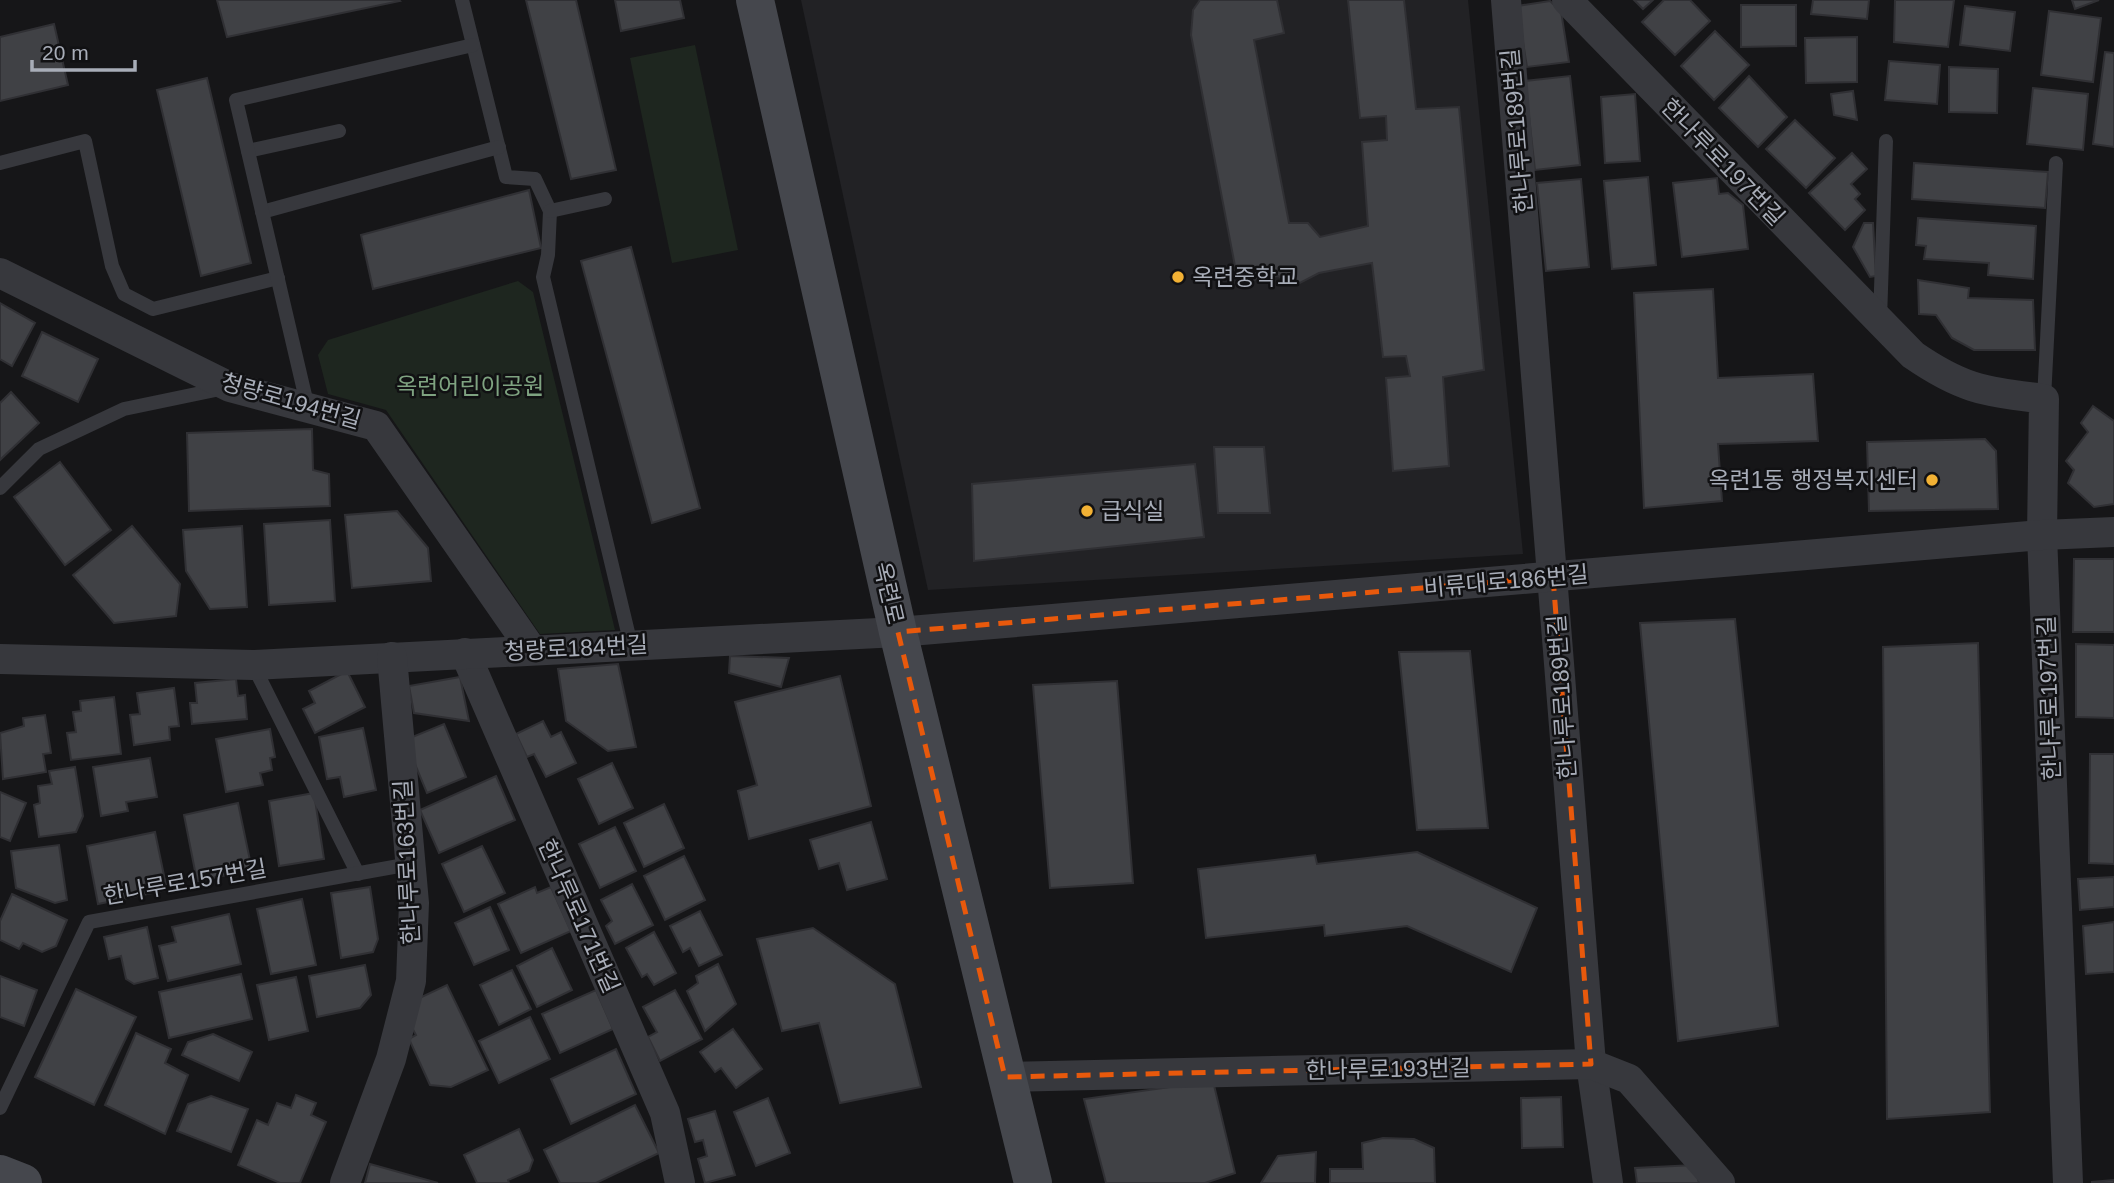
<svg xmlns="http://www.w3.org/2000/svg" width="2114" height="1183" font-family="Arial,'Noto Sans KR',sans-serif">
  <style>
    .built { fill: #222225 }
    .green { fill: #1e261f }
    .building { fill: #404145; stroke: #303034; stroke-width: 2 }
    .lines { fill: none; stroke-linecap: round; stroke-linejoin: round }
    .lane { stroke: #37383d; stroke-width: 14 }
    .street { stroke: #37383d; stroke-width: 30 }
    .secondary { stroke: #45474d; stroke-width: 38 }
    .marked { fill: none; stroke: #e8590c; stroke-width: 5; stroke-dasharray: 14 9; stroke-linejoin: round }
    .poi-dot { fill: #f2b134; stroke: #111113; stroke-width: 2.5 }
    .labels { text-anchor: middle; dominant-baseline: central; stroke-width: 5; stroke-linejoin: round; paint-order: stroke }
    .street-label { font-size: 23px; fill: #a8adb8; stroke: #111113 }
    .poi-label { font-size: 23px; fill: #a8adb8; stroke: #111113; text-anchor: start }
    .park-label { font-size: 23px; fill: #7fa381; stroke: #111113 }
  </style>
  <rect width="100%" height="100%" fill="#161618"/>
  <polygon class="built" points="801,0 1468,0 1523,554 928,590"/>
  <g class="green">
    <polygon points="695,45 738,250 672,263 630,58"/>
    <polygon points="518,281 533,292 615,630 540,634 386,410 328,394 318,355 328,340"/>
  </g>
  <g class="building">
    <polygon points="217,0 399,0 400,1 227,37"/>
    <polygon points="526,0 576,0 616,170 571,179"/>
    <polygon points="615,0 680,0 684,18 621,31"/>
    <polygon points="1200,0 1277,0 1284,33 1254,40 1289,223 1308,223 1320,237 1368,226 1362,142 1387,140 1386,116 1360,118 1348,0 1404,0 1416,109 1459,107 1484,370 1443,377 1449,466 1393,471 1386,378 1410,376 1406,356 1383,357 1372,263 1319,273 1298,284 1278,276 1238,282 1191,35 1193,10"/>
    <polygon points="1634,0 1653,0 1643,9"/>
    <polygon points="1664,0 1690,0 1710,21 1675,55 1642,22"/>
    <polygon points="1813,0 1869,0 1867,19 1811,14"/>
    <polygon points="1895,0 1954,0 1948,47 1894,42"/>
    <polygon points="2072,0 2099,0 2075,9"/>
    <polygon points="1550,1 1561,11 1569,62 1527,67 1517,6"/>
    <polygon points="1741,5 1796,5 1796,46 1741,47"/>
    <polygon points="1965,6 2015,12 2010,51 1960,45"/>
    <polygon points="2049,11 2101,18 2093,82 2041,75"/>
    <polygon points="54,24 68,85 0,101 0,37"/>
    <polygon points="1715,31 1749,65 1714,100 1681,66"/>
    <polygon points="1857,37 1857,82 1806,83 1805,38"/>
    <polygon points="2105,52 2114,53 2114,147 2093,144"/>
    <polygon points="1889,61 1940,65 1937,104 1885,100"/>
    <polygon points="1949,67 1998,69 1997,113 1949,112"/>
    <polygon points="1570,76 1580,165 1535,170 1525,81"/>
    <polygon points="1749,76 1787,117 1758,147 1719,108"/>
    <polygon points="207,78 251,263 201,276 157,90"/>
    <polygon points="2033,88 2088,94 2083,150 2027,144"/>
    <polygon points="1853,91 1857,120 1834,115 1831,94"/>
    <polygon points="1635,94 1640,161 1605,163 1601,97"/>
    <polygon points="1795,120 1835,158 1806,188 1766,149"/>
    <polygon points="1852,153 1867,169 1851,184 1860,194 1855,199 1865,210 1845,230 1809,193"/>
    <polygon points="1914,163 2048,172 2045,208 1912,199"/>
    <polygon points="1648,177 1656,265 1612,269 1604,181"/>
    <polygon points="1717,178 1719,194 1728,193 1743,205 1748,249 1682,257 1673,183"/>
    <polygon points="1581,179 1589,267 1546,271 1537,183"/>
    <polygon points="529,190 541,248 373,289 361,235"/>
    <polygon points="1918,218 2036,226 2033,279 1988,275 1989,263 1924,259 1926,246 1916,245"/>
    <polygon points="1864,223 1873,223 1876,276 1870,277 1853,247"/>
    <polygon points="631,247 700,508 652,523 581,261"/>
    <polygon points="1918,280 1969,288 1968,298 2033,300 2035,350 1974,350 1952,338 1936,315 1919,314"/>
    <polygon points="1713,289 1718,378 1813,374 1818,441 1718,444 1722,501 1644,508 1634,293"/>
    <polygon points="0,303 35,323 12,366 0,359"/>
    <polygon points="42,332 98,359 78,402 22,376"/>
    <polygon points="11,392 39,423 0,460 0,403"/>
    <polygon points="2093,406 2114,421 2114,504 2094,507 2068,483 2074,470 2066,461 2088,432 2081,423"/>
    <polygon points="312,429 313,470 329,474 330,506 189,511 187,433"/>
    <polygon points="1985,439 1996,451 1998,509 1869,511 1867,442"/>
    <polygon points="1214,447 1264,447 1270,513 1218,513"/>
    <polygon points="60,462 111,530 65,565 14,497"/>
    <polygon points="1195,464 1204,537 974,561 972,484"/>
    <polygon points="397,511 428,548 431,581 352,588 345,515"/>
    <polygon points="330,520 335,601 269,605 264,524"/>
    <polygon points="132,526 180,584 176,616 114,623 73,575"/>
    <polygon points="242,526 247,607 210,609 186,571 183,530"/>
    <polygon points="2074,559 2114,559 2114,632 2073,632"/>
    <polygon points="1735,619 1778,1026 1678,1041 1640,623"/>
    <polygon points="1978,643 1990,1112 1887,1119 1883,647"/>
    <polygon points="2076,644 2114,645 2114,718 2076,717"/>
    <polygon points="1470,651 1488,828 1417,830 1399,652"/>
    <polygon points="730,656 789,658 781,687 729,673"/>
    <polygon points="618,664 636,747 608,751 566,721 558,669"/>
    <polygon points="347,671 365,707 315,733 303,709 315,703 309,691"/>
    <polygon points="840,676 871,806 749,839 738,791 757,785 735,702"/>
    <polygon points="460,677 469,721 414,713 409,686"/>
    <polygon points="236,679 238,696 245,695 247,719 192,724 190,703 197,703 195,683"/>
    <polygon points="1117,681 1133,883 1050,888 1033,685"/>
    <polygon points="174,688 179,726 169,727 170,740 134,745 130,715 140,714 137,693"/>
    <polygon points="114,697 121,754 71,760 67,733 76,732 73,712 81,711 80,701"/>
    <polygon points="45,715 51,753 43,754 46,772 3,779 0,733 24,726 23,718"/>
    <polygon points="543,721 551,737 561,732 576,763 546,777 534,754 527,757 516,734"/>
    <polygon points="444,724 466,777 427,793 405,740"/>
    <polygon points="363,728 376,790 344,797 340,777 327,779 319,737"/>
    <polygon points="270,729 275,757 270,758 272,770 260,773 263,785 226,792 216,739"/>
    <polygon points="2090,754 2114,754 2114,864 2089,863"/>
    <polygon points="150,758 157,797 126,802 128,811 101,816 93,767"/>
    <polygon points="612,763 633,808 599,824 578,779"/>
    <polygon points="75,767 83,816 76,832 39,837 34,805 40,803 38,786 52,784 49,771"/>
    <polygon points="496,776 515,820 439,853 420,810"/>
    <polygon points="0,792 26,803 10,841 0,837"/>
    <polygon points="314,793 324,859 279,866 269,801"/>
    <polygon points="238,803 252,870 197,881 184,815"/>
    <polygon points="664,804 684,848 644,867 624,823"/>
    <polygon points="871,822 887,879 847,890 839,863 819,869 810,840"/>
    <polygon points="615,827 636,871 600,888 579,844"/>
    <polygon points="155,832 167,890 98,904 87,846"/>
    <polygon points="59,845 67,900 55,903 16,888 11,851"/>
    <polygon points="482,846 505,893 464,912 442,864"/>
    <polygon points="1417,852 1537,908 1511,972 1407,926 1325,936 1324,925 1206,938 1198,869 1315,855 1317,864"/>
    <polygon points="684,856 705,900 665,920 644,876"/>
    <polygon points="2114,877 2114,907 2080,910 2078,879"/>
    <polygon points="632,884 653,925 615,944 606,926 612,921 601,900"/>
    <polygon points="370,887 378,939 373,952 341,958 331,893"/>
    <polygon points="535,887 537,893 551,887 571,931 521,953 498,904"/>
    <polygon points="12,894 67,920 56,946 42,952 23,943 19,949 0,940 0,921"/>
    <polygon points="302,899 316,965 271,974 257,909"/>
    <polygon points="490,907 509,950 474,965 455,923"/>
    <polygon points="700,911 722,955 699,966 690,948 683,952 670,926"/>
    <polygon points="229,914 241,964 168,981 159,946 176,942 172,927"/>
    <polygon points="2114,922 2114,972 2086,974 2083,926"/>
    <polygon points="147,927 158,978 134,984 126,979 121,956 109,959 104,937"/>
    <polygon points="813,928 895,984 921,1087 840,1103 819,1023 782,1031 757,939"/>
    <polygon points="654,932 676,973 654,985 647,974 642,977 626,948"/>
    <polygon points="552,948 572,990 537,1007 517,966"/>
    <polygon points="718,964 736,1004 705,1031 687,991 698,983 696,976"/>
    <polygon points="365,965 371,995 360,1008 317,1017 309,976"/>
    <polygon points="512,970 531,1009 499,1025 480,985"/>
    <polygon points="241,974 252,1019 169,1038 159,992"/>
    <polygon points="0,976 37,990 24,1026 0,1017"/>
    <polygon points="296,977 308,1031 269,1040 257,985"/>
    <polygon points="447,985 488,1070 451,1087 430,1085 409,1039 416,1035 407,1018 413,1001"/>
    <polygon points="76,989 136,1017 94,1105 35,1077"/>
    <polygon points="596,990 613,1029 560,1053 542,1014"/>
    <polygon points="675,990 702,1039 660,1061 648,1037 657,1032 643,1007"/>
    <polygon points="530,1017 550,1059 499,1083 479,1041"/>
    <polygon points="733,1029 762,1069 736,1088 721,1068 715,1072 700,1052"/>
    <polygon points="136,1033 171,1049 165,1063 188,1075 165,1134 105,1105"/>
    <polygon points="213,1034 252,1052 239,1081 182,1055 188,1042"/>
    <polygon points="616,1049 636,1094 571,1124 551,1079"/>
    <polygon points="1213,1081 1235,1173 1205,1183 1106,1183 1084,1099"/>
    <polygon points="296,1095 316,1103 311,1115 326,1122 300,1183 280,1183 238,1165 257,1120 268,1125 277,1103 291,1108"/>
    <polygon points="211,1096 248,1109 231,1152 177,1131 188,1104"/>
    <polygon points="1561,1097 1563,1147 1522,1148 1521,1098"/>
    <polygon points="768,1098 790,1153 756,1166 734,1112"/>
    <polygon points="635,1105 659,1153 596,1183 560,1183 544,1150"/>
    <polygon points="715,1111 735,1175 705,1183 698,1159 707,1156 703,1140 695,1142 688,1119"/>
    <polygon points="519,1129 533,1160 529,1171 508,1180 509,1183 477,1183 464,1155"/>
    <polygon points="1383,1138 1414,1139 1434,1148 1435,1183 1330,1183 1330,1169 1363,1169 1362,1143"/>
    <polygon points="1316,1152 1315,1183 1261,1183 1278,1156"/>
    <polygon points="370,1164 438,1183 365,1183"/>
    <polygon points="1694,1165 1699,1183 1637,1183 1635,1168"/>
    <polygon points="2114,1180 2114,1183 2092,1183 2092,1182"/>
  </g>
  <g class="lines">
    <g class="lane">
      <polyline points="462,0 506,177 535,179 550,211 548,255 543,277 631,645"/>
      <polyline points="248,151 339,131"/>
      <polyline points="0,163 85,141 112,266 124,294 153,309 278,278"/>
      <polyline points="550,211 605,199"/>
      <polyline points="262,212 499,147"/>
      <polyline points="1880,319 1886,141"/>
      <polyline points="2044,399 2056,163"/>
      <polyline points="308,408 236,100 473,45"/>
      <polyline points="0,488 39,449 124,409 225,388"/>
      <polyline points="253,665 358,874"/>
      <polyline points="0,1108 89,922 410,864"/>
    </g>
    <g class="street">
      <polyline points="1506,0 1591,1064 1608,1183"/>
      <path d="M1567 0 1913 355C1964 390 1984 391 2044 399L2042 535 2068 1183"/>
      <polyline points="0,273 230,387 376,426 532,650"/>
      <polyline points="465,653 665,1113 680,1183"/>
      <polyline points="0,659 253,665 898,632 2042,535 2114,532"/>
      <polyline points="1005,1077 1591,1064 1629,1079 1720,1183"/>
      <polyline points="345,1183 391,1059 411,981 414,903 392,657"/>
    </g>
    <g class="secondary">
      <polyline points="755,0 898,632 1033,1183"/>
      <polyline points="0,1174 23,1183"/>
    </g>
  </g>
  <path class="marked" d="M1553 577 1591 1064 1005 1077 898 632Z"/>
  <g class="poi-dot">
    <circle cx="1178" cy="277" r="7"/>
    <circle cx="1932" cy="480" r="7"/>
    <circle cx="1087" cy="511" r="7"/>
  </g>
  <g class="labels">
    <g class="street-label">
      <text transform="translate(1517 131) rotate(-95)">한나루로189번길</text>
      <text transform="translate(1723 162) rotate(46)">한나루로197번길</text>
      <text transform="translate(291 401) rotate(16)">청량로194번길</text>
      <text transform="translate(1506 581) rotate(-5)">비류대로186번길</text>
      <text transform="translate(889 593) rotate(77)">옥련로</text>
      <text transform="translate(576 648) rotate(-3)">청량로184번길</text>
      <text transform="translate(1562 697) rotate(-94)">한나루로189번길</text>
      <text transform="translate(2049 698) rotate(-92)">한나루로197번길</text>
      <text transform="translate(407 862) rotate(-93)">한나루로163번길</text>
      <text transform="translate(185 882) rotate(-10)">한나루로157번길</text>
      <text transform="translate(579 916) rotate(66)">한나루로171번길</text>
      <text transform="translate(1388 1069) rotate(-1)">한나루로193번길</text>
    </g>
    <g class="poi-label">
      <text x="1192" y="277">옥련중학교</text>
      <text x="1918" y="480" text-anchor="end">옥련1동 행정복지센터</text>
      <text x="1101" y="511">급식실</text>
    </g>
    <g class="park-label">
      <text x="470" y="386">옥련어린이공원</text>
    </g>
  </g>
  <path d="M32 60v10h103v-10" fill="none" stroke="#a8adb8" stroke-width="3.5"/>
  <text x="42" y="60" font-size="21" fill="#a8adb8" stroke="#111113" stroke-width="5" paint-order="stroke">20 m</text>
</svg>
